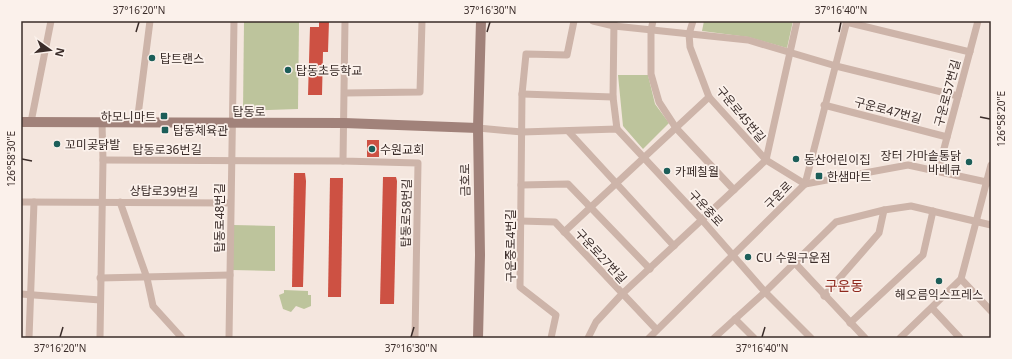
<svg xmlns="http://www.w3.org/2000/svg" width="1012" height="359" font-family="'Noto Sans','Noto Sans KR',sans-serif">
  <style>
    .green { fill: #bdc49c }
    .building { fill: #cd5143 }
    .lines { fill: none; stroke-linecap: round; stroke-linejoin: round }
    .street { stroke: #cdb4a9; stroke-width: 7 }
    .secondary { stroke: #a1827a; stroke-width: 10 }
    .ticks { fill: none; stroke: #3a2c29; stroke-width: 1.5 }
    .poi-dot { fill: #1c5e59; stroke: #fbf1eb; stroke-width: 1.5 }
    .labels { text-anchor: middle; dominant-baseline: central; stroke-width: 3.5; stroke-linejoin: round; paint-order: stroke }
    .poi-label { font-size: 12px; fill: #3a2c29; stroke: #fbf1eb; text-anchor: start }
    .street-label { font-size: 12px; fill: #3a2c29; stroke: #fbf1eb }
    .quarter-label { font-size: 14px; fill: #8e281d; stroke: #fbf1eb }
    .neatline { fill: none; stroke: #3a2c29; stroke-width: 1.5 }
    .ticks-label { font-size: 10px; text-anchor: middle; fill: #3a2c29 }
  </style>
  <rect width="100%" height="100%" fill="#f4e6de"/>
  <g class="green">
    <polygon points="704,21 793,21 787,48 748,37 702,31"/>
    <polygon points="244,22 299,22 298,109 243,111"/>
    <polygon points="618,75 648,75 655,104 669,123 643,149 623,126"/>
    <polygon points="233,225 275,226 275,271 232,270"/>
    <polygon points="284,290 308,291 308,295 311,295 311,306 304,309 296,306 291,312 283,309 279,295 284,293"/>
  </g>
  <g class="building">
    <polygon points="319,21 329,21 328,52 323,52 322,95 308,95 310,27 319,27"/>
    <rect x="367" y="140" width="12" height="17"/>
    <polygon points="294,173 305,173 306,181 303,287 292,287"/>
    <polygon points="383,177 396,177 397,181 394,304 380,304"/>
    <polygon points="330,178 343,178 341,297 328,297"/>
  </g>
  <g class="lines">
    <g class="street">
      <polyline points="345,21 343,161 418,163 415,338"/>
      <polyline points="593,21 614,26 748,40 836,66 958,96"/>
      <polyline points="614,21 613,97 617,129"/>
      <polyline points="653,21 651,30 651,74 659,102 676,128 734,190"/>
      <polyline points="693,21 689,34 690,47 709,97 766,160 805,184"/>
      <polyline points="846,22 970,52"/>
      <polyline points="345,93 420,92 422,21"/>
      <polyline points="522,94 613,97"/>
      <polyline points="824,105 947,137"/>
      <polyline points="31,122 51,21"/>
      <polyline points="137,123 150,21"/>
      <polyline points="478,128 522,132 617,129 702,220 765,292 811,338"/>
      <polyline points="569,132 674,246"/>
      <polyline points="103,160 343,161"/>
      <polyline points="938,171 978,21"/>
      <polyline points="805,184 847,21"/>
      <polyline points="521,185 568,184 650,269"/>
      <polyline points="21,202 230,203"/>
      <polyline points="120,202 147,278 153,306 182,338"/>
      <polyline points="520,221 555,222 656,329"/>
      <polyline points="564,232 709,97"/>
      <polyline points="794,262 865,338"/>
      <polyline points="100,278 230,275"/>
      <polyline points="961,279 991,311"/>
      <polyline points="21,294 100,300"/>
      <polyline points="824,296 879,233 884,210"/>
      <polyline points="932,308 960,338"/>
      <polyline points="735,319 754,338"/>
      <polyline points="850,323 923,255 933,211"/>
      <polyline points="29,338 34,202"/>
      <polyline points="100,338 103,160 102,122"/>
      <polyline points="229,338 234,21"/>
      <polyline points="551,338 556,315 520,287 522,94 526,54 567,55 574,21"/>
      <polyline points="588,338 596,322 622,294 766,160 797,21"/>
      <polyline points="649,338 805,184 908,165 991,183"/>
      <polyline points="714,338 765,292 836,222 884,210 911,206 991,225"/>
      <polyline points="900,338 961,279 991,165"/>
    </g>
    <g class="secondary">
      <polyline points="21,122 344,123 478,128"/>
      <polyline points="478,338 480,255 478,128 481,21"/>
    </g>
  </g>
  <path class="ticks" d="M136 32 139 22M487 32 490 22M839 32 841 22M980 117 990 119M22 159 32 161M60 337 63 327M411 337 414 327M762 337 765 327"/>
  <g class="poi-dot">
    <circle cx="152" cy="58" r="4"/>
    <circle cx="288" cy="70" r="4"/>
    <rect x="160" y="112" width="8" height="8" rx="2"/>
    <rect x="161" y="126" width="8" height="8" rx="2"/>
    <circle cx="57" cy="144" r="4"/>
    <circle cx="372" cy="149" r="4"/>
    <circle cx="796" cy="159" r="4"/>
    <circle cx="969" cy="162" r="4"/>
    <circle cx="667" cy="171" r="4"/>
    <rect x="815" y="172" width="8" height="8" rx="2"/>
    <circle cx="748" cy="257" r="4"/>
    <circle cx="939" cy="281" r="4"/>
  </g>
  <g class="labels">
    <g class="poi-label">
      <text x="160" y="58">탑트랜스</text>
      <text x="296" y="70">탑동초등학교</text>
      <text x="156" y="116" text-anchor="end">하모니마트</text>
      <text x="173" y="130">탑동체육관</text>
      <text x="65" y="144">꼬미곶닭발</text>
      <text x="380" y="149">수원교회</text>
      <text x="961" y="155" text-anchor="end">장터 가마솥통닭<tspan x="961" dy="14">바베큐</tspan></text>
      <text x="804" y="159">동산어린이집</text>
      <text x="675" y="171">카페칠월</text>
      <text x="827" y="176">한샘마트</text>
      <text x="756" y="257">CU 수원구운점</text>
      <text x="939" y="294" text-anchor="middle">해오름익스프레스</text>
    </g>
    <g class="street-label">
      <text transform="translate(947 93) rotate(-75)">구운로57번길</text>
      <text transform="translate(888 110) rotate(15)">구운로47번길</text>
      <text x="249" y="111">탑동로</text>
      <text transform="translate(741 114) rotate(50)">구운로45번길</text>
      <text x="167" y="149">탑동로36번길</text>
      <text transform="translate(465 180) rotate(-91)">금호로</text>
      <text transform="translate(164 191) rotate(1)">상탑로39번길</text>
      <text transform="translate(778 195) rotate(-45)">구운로</text>
      <text transform="translate(706 208) rotate(47)">구운중로</text>
      <text transform="translate(406 213) rotate(-89)">탑동로58번길</text>
      <text transform="translate(219 218) rotate(-90)">탑동로48번길</text>
      <text transform="translate(510 246) rotate(-90)">구운중로4번길</text>
      <text transform="translate(601 256) rotate(47)">구운로27번길</text>
    </g>
    <g class="quarter-label">
      <text x="844" y="285">구운동</text>
    </g>
  </g>
  <rect width="1012" height="359" fill="none" stroke="#fbf1eb" stroke-width="44"/>
  <g transform="translate(50 50) rotate(104)" stroke="#fbf1eb" stroke-width="3" paint-order="stroke">
  <path d="M0-3L7 15L0 10L-7 15Z" fill="#3a2c29"/>
  <text y="-6" font-size="11" font-weight="bold" text-anchor="middle" fill="#3a2c29">N</text>
  </g>
  <rect x="22" y="22" width="968" height="315" class="neatline"/>
  <g class="ticks-label">
    <text x="139" y="14">37°16'20"N</text>
    <text x="490" y="14">37°16'30"N</text>
    <text x="841" y="14">37°16'40"N</text>
    <text transform="translate(1001 119) rotate(-90)" y="4">126°58'20"E</text>
    <text transform="translate(11 159) rotate(-90)" y="4">126°58'30"E</text>
    <text x="60" y="352">37°16'20"N</text>
    <text x="411" y="352">37°16'30"N</text>
    <text x="762" y="352">37°16'40"N</text>
  </g>
</svg>
